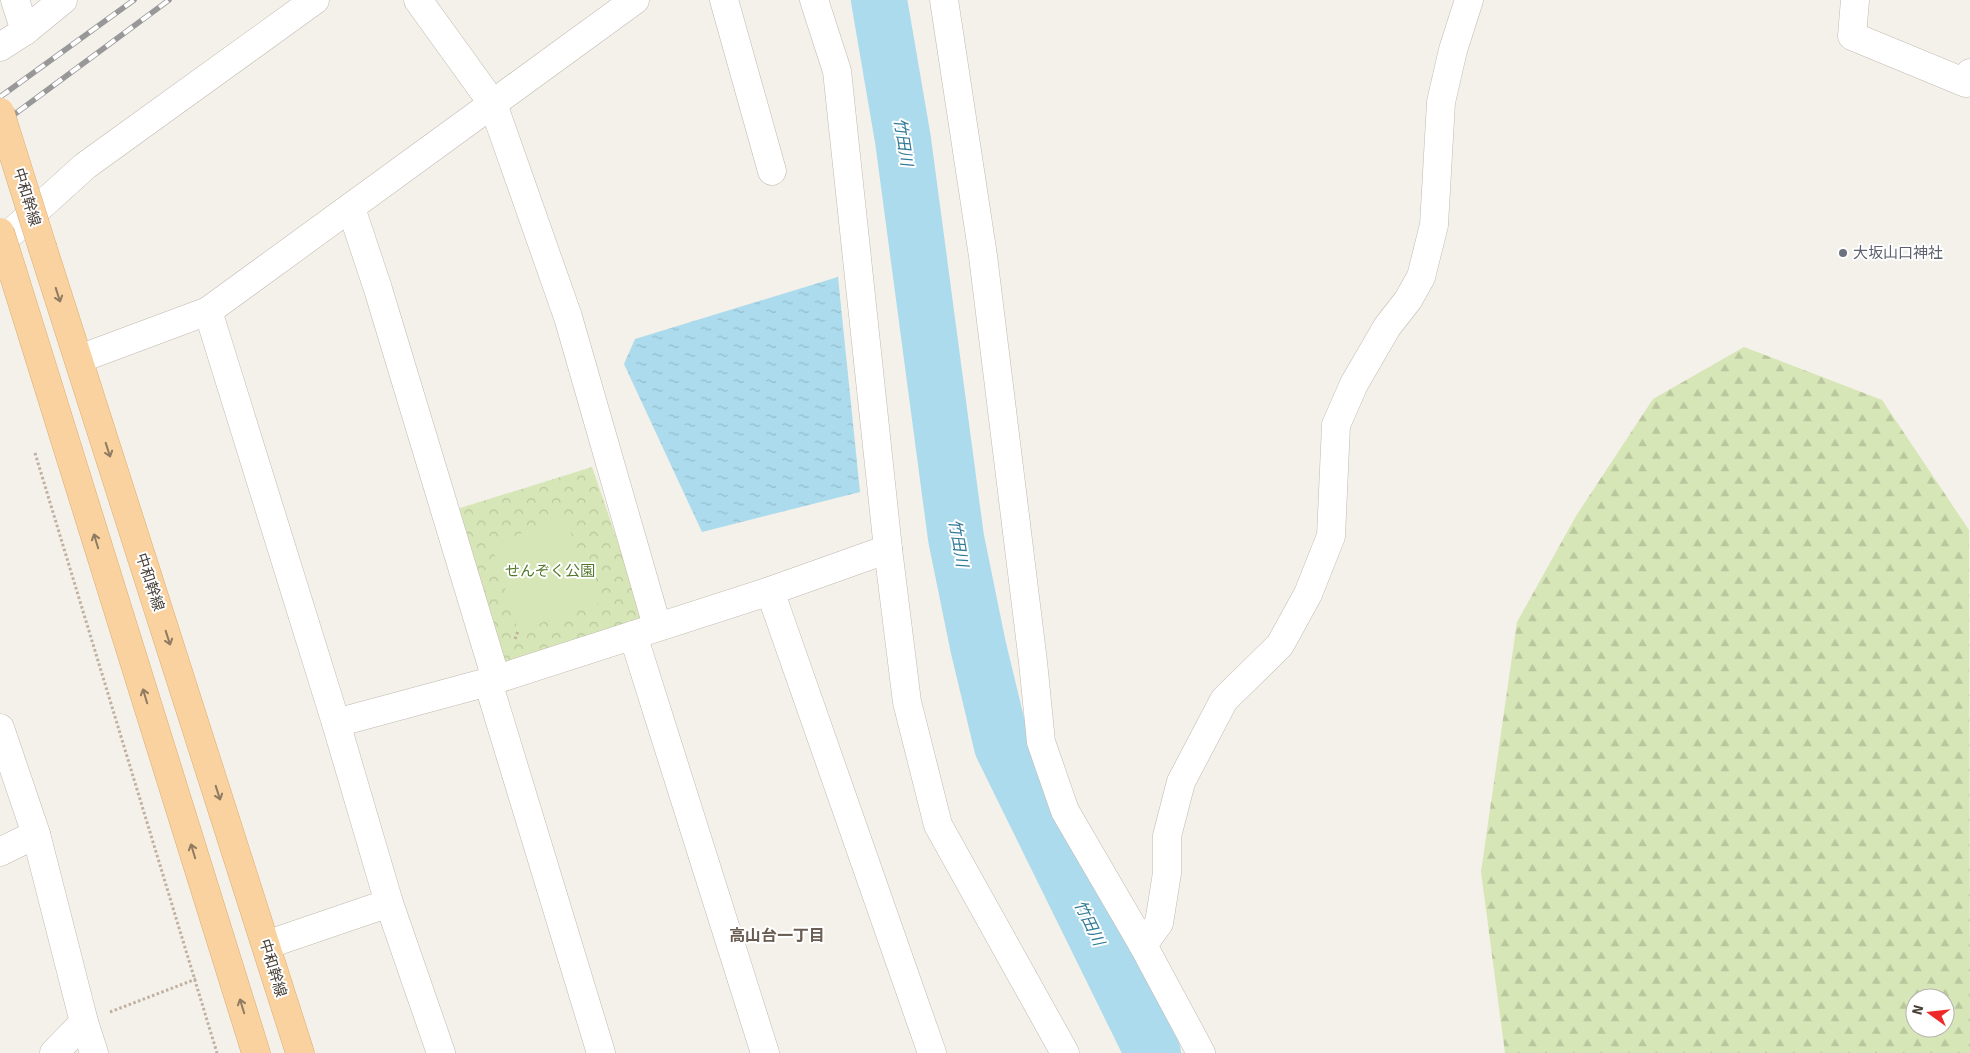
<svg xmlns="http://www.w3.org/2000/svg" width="1970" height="1053" font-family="Signika,'Noto Sans JP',sans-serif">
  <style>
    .forest { fill: url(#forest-firs); fill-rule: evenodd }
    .park { fill: url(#park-crowns) }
    .pitch { fill: #d7e6b6 }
    .water { fill: url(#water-ripples) }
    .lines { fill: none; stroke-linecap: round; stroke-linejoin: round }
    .river { stroke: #abdbed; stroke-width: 56 }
    .minor-casing { stroke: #c2b9b0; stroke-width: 29 }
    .major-casing { stroke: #deac6f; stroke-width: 29 }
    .path { stroke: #c0b09f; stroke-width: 3; stroke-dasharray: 2.5 2.5; stroke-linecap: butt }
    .minor { stroke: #fff; stroke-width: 28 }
    .major { stroke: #f9d29f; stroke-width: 28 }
    .rail-casing { stroke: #989898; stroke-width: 5.5 }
    .rail { stroke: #fff; stroke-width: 4; stroke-dasharray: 11; stroke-linecap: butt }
    .major-bridge-casing { stroke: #deac6f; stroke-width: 29; stroke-linecap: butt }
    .major-bridge { stroke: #f9d29f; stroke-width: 28 }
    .oneway { stroke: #8f7a62 }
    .worship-dot { fill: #6b7280; stroke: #fff; stroke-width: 2 }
    .labels { text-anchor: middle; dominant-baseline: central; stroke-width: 4; stroke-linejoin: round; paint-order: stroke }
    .street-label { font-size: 15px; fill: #484039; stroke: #fff }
    .worship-label { font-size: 15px; fill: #5b616d; stroke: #fff; text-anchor: start }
    .park-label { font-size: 15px; fill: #54772e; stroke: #fff }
    .water-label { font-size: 16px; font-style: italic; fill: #317a97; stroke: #fff }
    .neighbourhood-label { font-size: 16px; font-weight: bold; fill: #6a5c50; stroke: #fff }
  </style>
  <defs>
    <pattern id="forest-firs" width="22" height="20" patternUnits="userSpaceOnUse" patternTransform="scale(1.25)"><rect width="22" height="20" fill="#d7e6b6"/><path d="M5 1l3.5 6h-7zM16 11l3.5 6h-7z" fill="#bac69d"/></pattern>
    <pattern id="park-crowns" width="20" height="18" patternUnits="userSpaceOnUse" patternTransform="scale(1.25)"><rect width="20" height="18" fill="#d7e6b6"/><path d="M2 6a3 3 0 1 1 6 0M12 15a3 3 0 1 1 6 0" fill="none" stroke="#bac69d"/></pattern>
    <pattern id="water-ripples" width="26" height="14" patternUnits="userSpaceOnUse" patternTransform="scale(1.25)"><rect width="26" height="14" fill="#abdbed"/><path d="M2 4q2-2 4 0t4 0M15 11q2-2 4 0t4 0" fill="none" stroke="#95bdcc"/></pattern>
  </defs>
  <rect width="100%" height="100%" fill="#f4f0ea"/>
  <path class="forest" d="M1744 347 1882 400 1969 530 1970 1053H1505L1481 872 1517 622 1576 516 1653 399ZM1915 998H1945V1028H1915Z"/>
  <polygon class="park" points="592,467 645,621 501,667 457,509"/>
  <polygon class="pitch" points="563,515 601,602 518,631 492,546"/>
  <polygon class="water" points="838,277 860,492 702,532 624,364 635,339"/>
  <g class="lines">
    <polyline class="river" points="879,0 903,140 956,538 978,646 1002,746 1153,1053"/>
    <defs>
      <g id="minor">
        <polyline points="15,0 25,31"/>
        <polyline points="418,0 493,104 568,317 657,626"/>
        <polyline points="724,0 772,171"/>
        <polyline points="814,0 837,71 888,549 907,702 938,825 1065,1053"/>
        <polyline points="944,0 983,256 1033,662 1041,742 1065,811 1143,945 1201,1053"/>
        <polyline points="1855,0 1852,36 1966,83 1970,73"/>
        <polyline points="0,47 25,31 63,0"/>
        <polyline points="351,208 378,289 496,679"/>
        <polyline points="0,243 85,166 315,0"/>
        <polyline points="208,311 336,723 389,903 441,1053"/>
        <polyline points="79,359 208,311 635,0"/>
        <polyline points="770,591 932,1053"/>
        <polyline points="633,635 765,1053"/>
        <polyline points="488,682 601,1053"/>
        <polyline points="336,723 488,682 770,591 888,549"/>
        <polyline points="0,728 36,834 84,1022 94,1053"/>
        <polyline points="0,852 36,834"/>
        <polyline points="266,945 389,903"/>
        <polyline points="1143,945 1159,923 1167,873 1167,836 1181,782 1224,700 1280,645 1308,594 1331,536 1336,425 1354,384 1387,327 1408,300 1421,277 1434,225 1441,102 1453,50 1469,0"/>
        <polyline points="54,1053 84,1022"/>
      </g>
      <g id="major">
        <polyline points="43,249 300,1053"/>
        <polyline points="13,273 256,1053"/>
      </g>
    </defs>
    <use href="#minor" class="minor-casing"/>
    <use href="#major" class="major-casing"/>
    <g class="path">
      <polyline points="35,453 217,1053"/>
      <polyline points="515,639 518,631"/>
      <polyline points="110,1012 196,979"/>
    </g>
    <use href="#minor" class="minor"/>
    <use href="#major" class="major"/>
    <defs>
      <g id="rail">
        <polyline points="0,97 134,0"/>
        <polyline points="0,125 169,0"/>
      </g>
    </defs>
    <use href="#rail" class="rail-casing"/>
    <use href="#rail" class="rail"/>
    <defs>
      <g id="major-bridge">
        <polyline points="0,112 43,249"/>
        <polyline points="0,232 13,273"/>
      </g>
    </defs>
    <use href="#major-bridge" class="major-bridge-casing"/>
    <use href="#major-bridge" class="major-bridge"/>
  </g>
  <defs><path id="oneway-shaft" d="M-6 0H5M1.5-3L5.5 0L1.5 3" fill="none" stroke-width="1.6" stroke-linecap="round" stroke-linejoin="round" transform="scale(1.25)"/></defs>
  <g class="oneway">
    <use href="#oneway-shaft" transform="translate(58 295) rotate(72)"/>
    <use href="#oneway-shaft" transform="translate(108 450) rotate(72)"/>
    <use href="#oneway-shaft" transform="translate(96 541) rotate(-107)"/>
    <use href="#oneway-shaft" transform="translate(168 638) rotate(72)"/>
    <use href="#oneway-shaft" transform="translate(145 696) rotate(-107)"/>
    <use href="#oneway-shaft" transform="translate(218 793) rotate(72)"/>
    <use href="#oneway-shaft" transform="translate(193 851) rotate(-107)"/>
    <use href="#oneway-shaft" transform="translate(242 1006) rotate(-107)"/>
  </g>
  <circle class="worship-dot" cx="1843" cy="253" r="5"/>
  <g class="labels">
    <g class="street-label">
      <text transform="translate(27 197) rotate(73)">中和幹線</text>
      <text transform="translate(150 582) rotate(72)">中和幹線</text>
      <text transform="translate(273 968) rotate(73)">中和幹線</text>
    </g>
    <g class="worship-label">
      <text x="1853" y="253">大坂山口神社</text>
    </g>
    <g class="park-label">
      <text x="550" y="571">せんぞく公園</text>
    </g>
    <g class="water-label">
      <text transform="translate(903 142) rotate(81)">竹田川</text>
      <text transform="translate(958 543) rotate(80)">竹田川</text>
      <text transform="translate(1089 923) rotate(64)">竹田川</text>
    </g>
    <g class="neighbourhood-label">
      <text x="777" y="936">高山台一丁目</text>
    </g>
  </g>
  <g transform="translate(1930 1013) rotate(285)"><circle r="24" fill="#ffffff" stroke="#b6b3b0"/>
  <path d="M0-4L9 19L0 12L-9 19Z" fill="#ee2827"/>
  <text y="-8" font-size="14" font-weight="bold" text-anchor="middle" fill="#484039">N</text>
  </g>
</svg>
